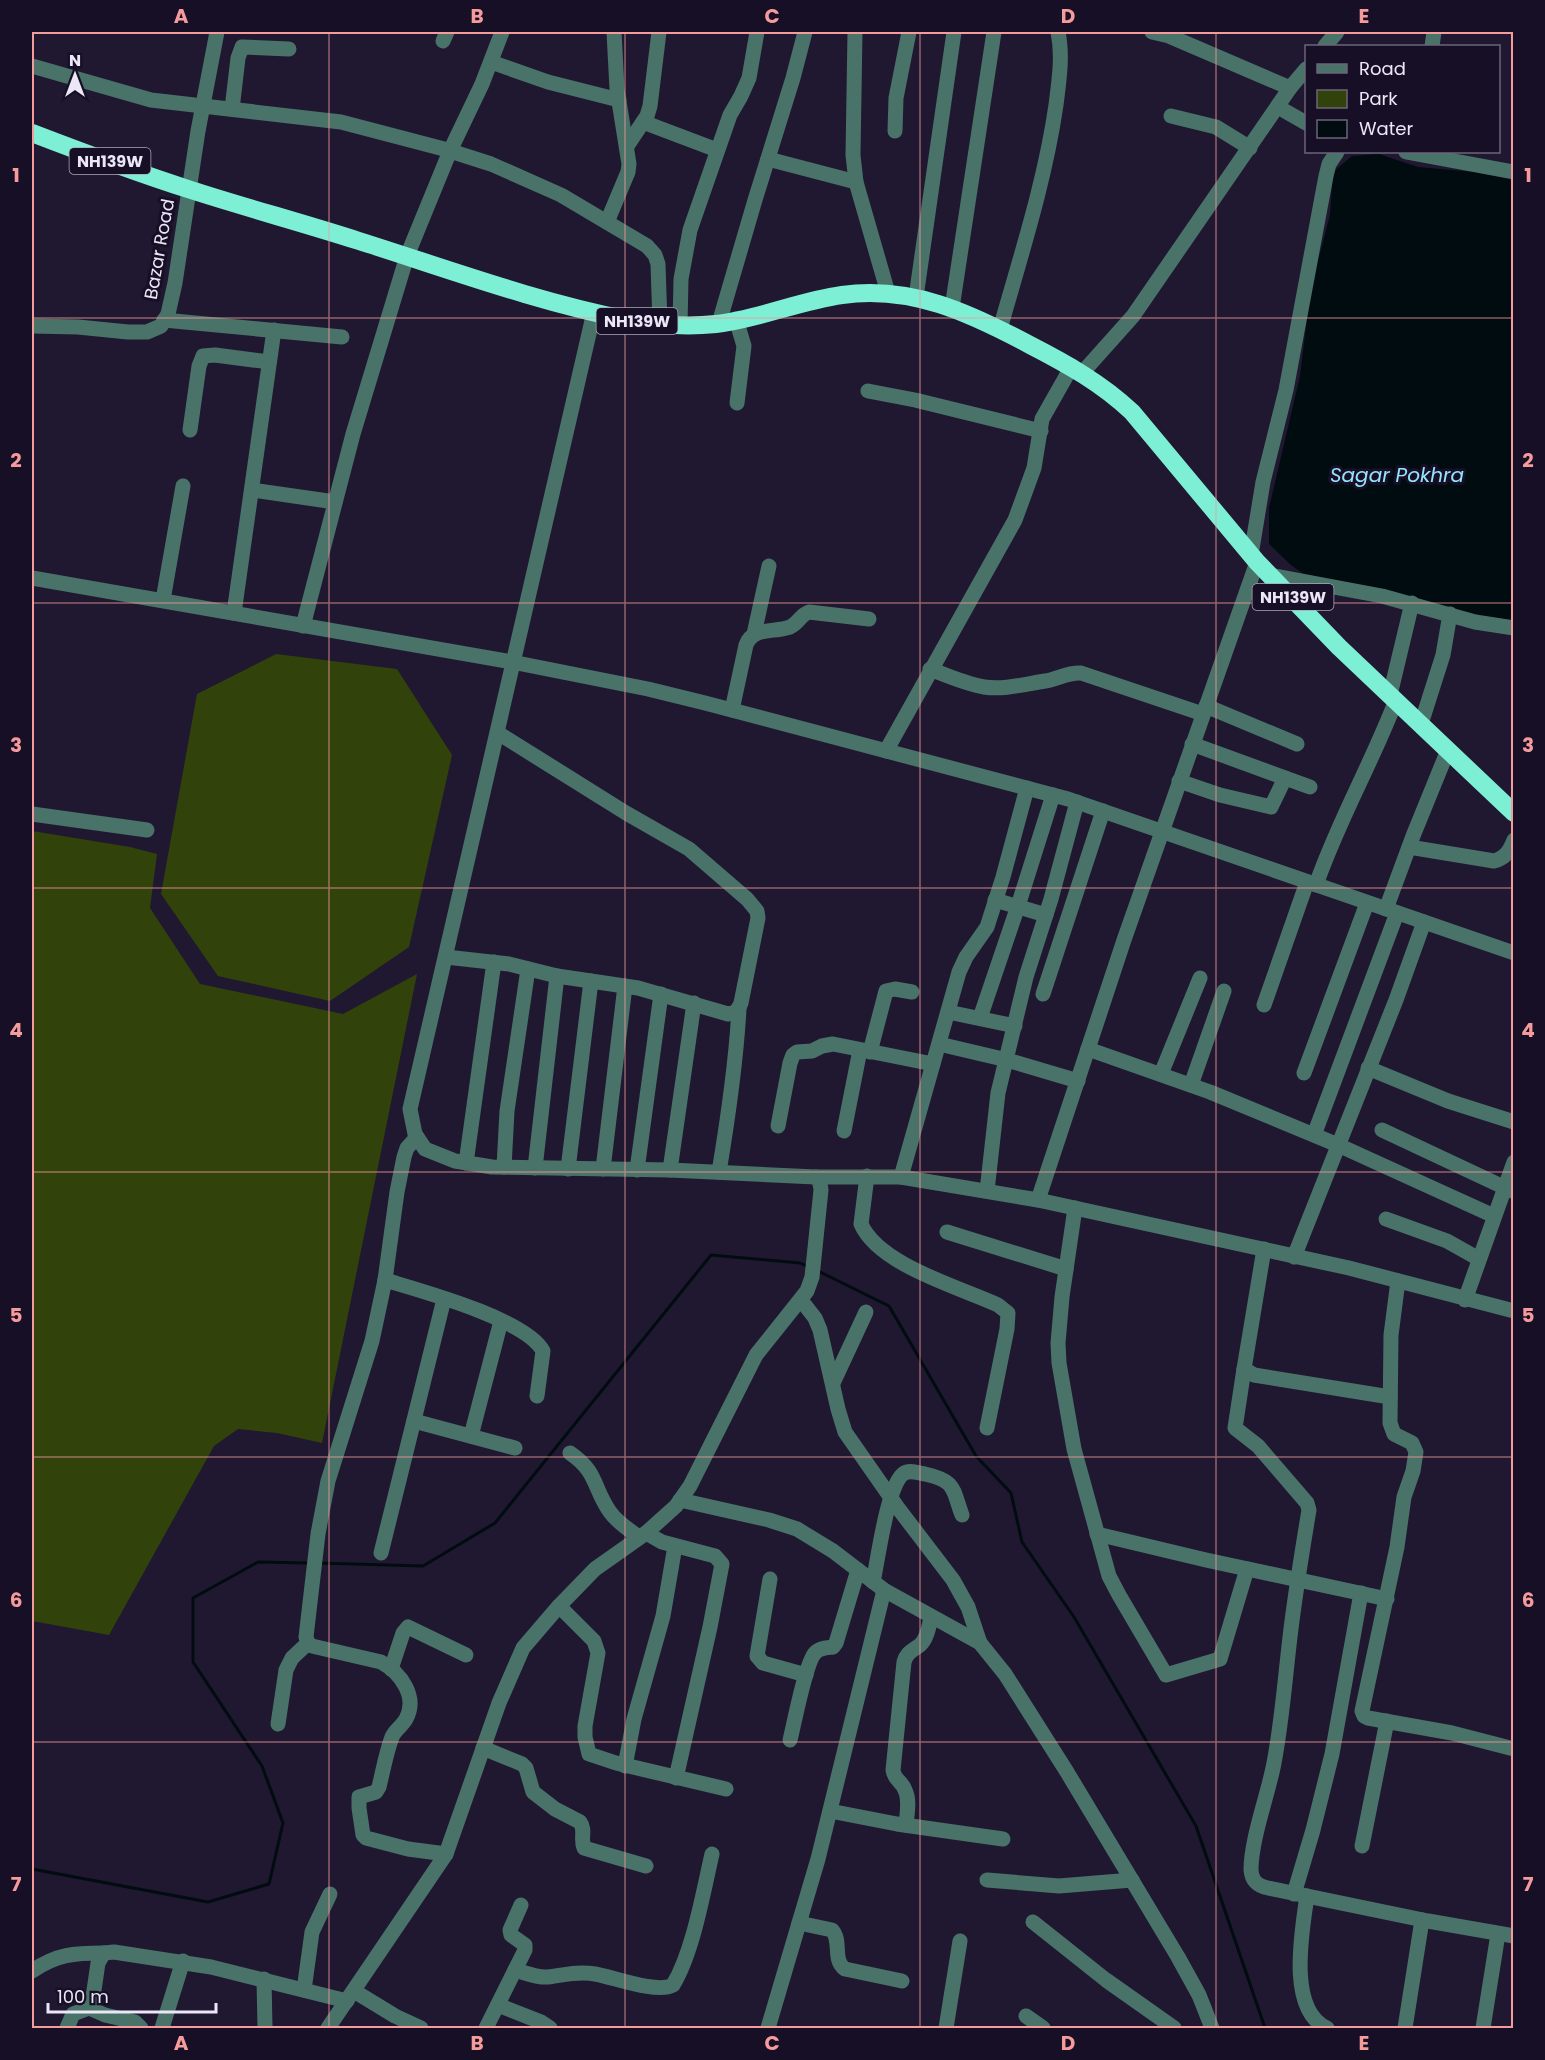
<svg xmlns="http://www.w3.org/2000/svg" width="1545" height="2060" font-family="Poppins,sans-serif">
  <style>
    .green { fill: #31430a }
    .water { fill: #010c10 }
    .lines { fill: none; stroke-linecap: round; stroke-linejoin: round }
    .stream { stroke: #010c10; stroke-width: 3 }
    .minor { stroke: #497369; stroke-width: 15 }
    .highway { stroke: #7defd5; stroke-width: 18 }
    .grid { fill: none; stroke: #f59b9c; stroke-width: 1.5; stroke-opacity: 0.55 }
    .labels { text-anchor: middle; dominant-baseline: central; stroke-width: 6; stroke-linejoin: round; paint-order: stroke }
    .shield { fill: #170f26; stroke: #aba6b8; stroke-width: 1.5 }
    .shield-label { font-size: 16px; font-weight: bold; fill: #ebe7f7 }
    .street-label { font-size: 18px; fill: #ebe7f7; stroke: #170f26 }
    .water-label { font-size: 20px; font-style: italic; fill: #94e4fc; stroke: #170f26 }
    .neatline { fill: none; stroke: #f59b9c; stroke-width: 2 }
    .grid-label { font-size: 20px; text-anchor: middle; font-weight: bold; fill: #f59b9c }
  </style>
  <rect width="100%" height="100%" fill="#201830"/>
  <g class="green">
    <polygon points="276,654 397,669 452,755 409,947 330,1001 218,976 161,894 197,694"/>
    <polygon points="32,831 130,847 157,854 150,908 200,984 343,1014 417,974 322,1443 277,1433 238,1429 214,1446 109,1635 32,1621"/>
  </g>
  <polygon class="water" points="1379,154 1418,167 1474,172 1513,180 1513,623 1309,578 1291,565 1269,544 1269,508 1300,376 1307,319 1318,261 1330,215 1333,172 1352,156"/>
  <g class="lines">
    <g class="stream">
      <polyline points="818,1271 889,1306 976,1456 1011,1493 1022,1542 1074,1617 1196,1826 1265,2028"/>
      <polyline points="318,1563 423,1566 495,1523 711,1255 800,1263 809,1267"/>
      <polyline points="32,1869 208,1902 269,1884 283,1823 262,1766 193,1662 193,1598 258,1562 309,1563"/>
    </g>
    <g class="minor">
      <polyline points="855,32 853,155 856,182 888,293"/>
      <polyline points="1152,32 1169,36 1290,88"/>
      <polyline points="443,41 447,32"/>
      <polyline points="1325,46 1337,32"/>
      <polyline points="1432,46 1434,32"/>
      <polyline points="491,62 548,82 619,100"/>
      <polyline points="32,66 151,100 341,122 444,149 491,164 561,195 647,246 655,255 658,264 660,324"/>
      <polyline points="1278,107 1306,123"/>
      <polyline points="232,109 238,58 242,47 289,49"/>
      <polyline points="1171,116 1216,127 1250,148"/>
      <polyline points="643,122 717,150"/>
      <polyline points="895,131 896,98 909,32"/>
      <polyline points="627,146 647,116 650,106 659,32"/>
      <polyline points="1406,152 1514,172"/>
      <polyline points="768,159 856,182"/>
      <polyline points="607,222 628,172 629,164 617,89 614,32"/>
      <polyline points="916,297 954,32"/>
      <polyline points="952,308 994,32"/>
      <polyline points="736,319 744,346 737,403"/>
      <polyline points="164,320 342,337"/>
      <polyline points="719,323 755,200 793,78 805,32"/>
      <polyline points="680,325 681,279 690,230 730,115 741,96 749,78 757,32"/>
      <polyline points="32,326 78,327 128,332 147,332 161,326 168,314 175,283 198,131 217,32"/>
      <path d="M1000 329C1021 255 1045 181 1056 105 1059 81 1063 56 1058 32"/>
      <polyline points="1083,372 1133,316 1290,88 1306,69"/>
      <polyline points="868,391 915,400 1041,431"/>
      <polyline points="190,430 199,366 203,356 215,355 269,362"/>
      <polyline points="252,490 335,502"/>
      <polyline points="1251,555 1263,482 1286,390 1326,176 1329,164 1337,152"/>
      <polyline points="1270,575 1382,596 1475,622 1514,628"/>
      <polyline points="32,578 512,662 648,689 705,703 1068,799 1514,953"/>
      <polyline points="163,600 183,486"/>
      <polyline points="234,613 274,330"/>
      <polyline points="303,626 353,434 407,256 450,151 482,84 502,32"/>
      <polyline points="754,634 769,566"/>
      <path d="M930 669C948 676 966 684 984 687 1004 690 1025 684 1045 681 1058 679 1068 672 1081 673L1203 714"/>
      <polyline points="1390,695 1412,603"/>
      <polyline points="1206,706 1297,744"/>
      <path d="M732 710 746 645C753 626 775 633 790 627 799 623 800 615 809 612L869 619"/>
      <polyline points="1421,724 1443,655 1450,614"/>
      <polyline points="1192,744 1310,787"/>
      <polyline points="886,751 1015,520 1034,468 1042,419 1072,366"/>
      <polyline points="1179,781 1220,795 1271,807 1285,778"/>
      <polyline points="32,814 147,830"/>
      <path d="M1409 847 1494 861C1506 858 1510 850 1514 840"/>
      <path d="M1316 885C1338 821 1372 763 1396 700"/>
      <polyline points="995,900 1046,915"/>
      <polyline points="1386,909 1413,836 1448,750"/>
      <path d="M446 957 509 964 557 976 638 988 728 1014C736 1013 738 1010 741 1003L758 918 757 911 747 899 689 849 626 813 498 733"/>
      <polyline points="1043,994 1103,811"/>
      <polyline points="1264,1005 1307,882"/>
      <polyline points="948,1012 1015,1026"/>
      <polyline points="980,1018 1018,906 1053,795"/>
      <polyline points="939,1044 1007,1060 1078,1081"/>
      <polyline points="1088,1049 1210,1092 1338,1145 1494,1216"/>
      <polyline points="870,1052 886,991 895,989 912,992"/>
      <polyline points="1368,1068 1448,1101 1514,1122"/>
      <polyline points="1304,1073 1367,903"/>
      <polyline points="1161,1074 1200,978"/>
      <polyline points="1191,1085 1224,991"/>
      <polyline points="778,1126 790,1063 793,1055 797,1052 812,1051 822,1046 833,1044 933,1064"/>
      <polyline points="1382,1130 1512,1191"/>
      <polyline points="844,1131 860,1050"/>
      <polyline points="1314,1135 1397,913"/>
      <path d="M417 1137 407 1148 404 1157 397 1192 385 1280 372 1341 328 1481 318 1534 306 1637 308 1643 312 1646 381 1662C401 1673 418 1697 406 1719 402 1726 395 1730 392 1737 386 1753 383 1771 379 1787L376 1792 359 1797V1808L363 1835 366 1838 408 1849 446 1854"/>
      <polyline points="466,1163 494,962"/>
      <polyline points="504,1167 507,1111 528,969"/>
      <polyline points="535,1168 557,976"/>
      <polyline points="568,1169 591,981"/>
      <polyline points="603,1169 625,986"/>
      <polyline points="637,1170 661,994"/>
      <polyline points="670,1170 694,1003"/>
      <path d="M719 1172C728 1118 736 1064 739 1009"/>
      <path d="M867 1176 861 1224C879 1265 959 1287 998 1305L1008 1313 1007 1329 987 1428"/>
      <polyline points="816,1177 901,1177 1038,1200 1349,1268 1514,1311"/>
      <polyline points="901,1177 959,972 966,957 987,927 1003,877 1027,788"/>
      <polyline points="987,1191 998,1093 1026,977 1051,899 1077,802"/>
      <polyline points="1038,1200 1124,940 1257,562"/>
      <polyline points="1075,1208 1062,1297 1058,1343 1059,1363 1074,1449 1109,1576 1119,1595 1166,1675 1220,1659 1247,1569"/>
      <polyline points="1386,1219 1447,1241 1479,1259"/>
      <polyline points="947,1232 1066,1269"/>
      <polyline points="1264,1249 1244,1369 1254,1375 1390,1397"/>
      <polyline points="1294,1257 1396,1000 1424,922"/>
      <path d="M385 1280C421 1291 526 1319 543 1351L537 1396"/>
      <polyline points="1398,1281 1391,1335 1390,1423 1394,1434 1412,1443 1416,1452 1413,1471 1404,1497 1397,1547 1362,1711 1364,1716 1368,1718 1452,1733 1514,1749"/>
      <polyline points="801,1300 815,1318 820,1330 838,1409 845,1432 898,1508 953,1580 968,1607 980,1643"/>
      <polyline points="1465,1300 1514,1162"/>
      <path d="M1244 1369 1235 1428 1258 1446 1307 1503 1309 1510C1302 1552 1295 1594 1290 1637 1285 1679 1282 1721 1274 1763 1268 1795 1251 1839 1251 1870 1252 1882 1258 1886 1268 1888L1428 1921 1514 1936"/>
      <polyline points="833,1383 866,1312"/>
      <polyline points="414,1421 515,1448"/>
      <polyline points="471,1436 501,1321"/>
      <path d="M570 1453C598 1472 593 1488 610 1512 617 1522 629 1530 639 1537"/>
      <polyline points="680,1500 769,1520 797,1529 833,1551 884,1590 980,1643 1005,1674 1067,1772 1178,1957 1199,1995 1212,2028"/>
      <polyline points="646,1533 662,1542 715,1556 722,1564 710,1627 676,1778"/>
      <polyline points="1097,1534 1206,1560 1387,1599"/>
      <polyline points="381,1553 444,1299"/>
      <polyline points="770,1579 757,1656 763,1663 806,1675"/>
      <path d="M873 1582C878 1560 887 1487 903 1474 909 1469 918 1473 925 1474 956 1481 952 1488 962 1515"/>
      <polyline points="559,1606 594,1641 598,1653 585,1726 585,1737 589,1754 616,1763 726,1789"/>
      <polyline points="391,1669 403,1633 408,1627 466,1655"/>
      <polyline points="278,1724 286,1670 292,1658 308,1643"/>
      <path d="M790 1740C794 1724 806 1662 815 1653 819 1648 826 1648 833 1647L836 1643 858 1570"/>
      <path d="M483 1748 522 1764 526 1768 533 1792 555 1809 580 1822C586 1830 580 1839 584 1848L646 1866"/>
      <polyline points="625,1766 634,1719 663,1616 675,1546"/>
      <polyline points="830,1811 897,1824 1003,1839"/>
      <path d="M906 1825C907 1814 910 1800 905 1790 902 1781 894 1780 893 1770L904 1662C907 1652 912 1651 920 1645 927 1639 929 1626 931 1618"/>
      <polyline points="1362,1846 1387,1721"/>
      <polyline points="987,1880 1059,1886 1132,1880"/>
      <polyline points="1294,1894 1313,1830 1332,1754 1361,1593"/>
      <path d="M1307 1896C1302 1931 1287 2010 1327 2028"/>
      <polyline points="1033,1922 1106,1980 1174,2028"/>
      <path d="M799 1923 832 1930C842 1941 832 1960 845 1969L902 1981"/>
      <path d="M515 1970C526 1973 537 1978 548 1977 564 1975 578 1971 595 1974 613 1977 657 1994 673 1985 693 1952 703 1893 712 1854"/>
      <path d="M32 1971C57 1954 74 1953 104 1953"/>
      <polyline points="264,1979 265,2028"/>
      <polyline points="304,1990 312,1932 330,1894"/>
      <polyline points="354,1991 395,2016 421,2028"/>
      <polyline points="498,2005 541,2022 550,2028"/>
      <polyline points="89,2008 105,2015 135,2022 141,2028"/>
      <polyline points="1026,2016 1043,2028"/>
      <polyline points="67,2028 73,2014 89,2008 92,2004 98,1963 104,1953 114,1952 211,1967 347,2001"/>
      <polyline points="162,2028 183,1961"/>
      <polyline points="328,2028 446,1854 499,1703 523,1648 559,1606 595,1569 646,1533 676,1506 690,1486 756,1355 807,1291 812,1277 821,1190 820,1183 816,1177 670,1170 492,1167 455,1161 425,1149 415,1134 410,1109 594,312"/>
      <polyline points="486,2028 525,1950 525,1945 511,1935 510,1930 521,1905"/>
      <polyline points="768,2028 818,1859 884,1590"/>
      <polyline points="946,2028 960,1941"/>
      <polyline points="1405,2028 1422,1920"/>
      <polyline points="1483,2028 1498,1934"/>
    </g>
    <path class="highway" d="M32 133C84 153 138 173 191 190 247 208 303 223 359 241 448 269 537 302 629 320 658 325 687 327 716 324 759 319 799 301 842 295 911 285 970 313 1030 345 1067 364 1101 383 1132 412L1257 562 1339 647 1514 813"/>
  </g>
  <path class="grid" d="M329 32V2028M625 32V2028M920 32V2028M1216 32V2028M32 318H1514M32 603H1514M32 888H1514M32 1172H1514M32 1457H1514M32 1742H1514"/>
  <g class="labels">
    <g class="shield">
      <rect x="69.5" y="148" width="81" height="26" rx="4.5"/>
      <rect x="596.5" y="308" width="81" height="26" rx="4.5"/>
      <rect x="1252.5" y="584" width="81" height="26" rx="4.5"/>
    </g>
    <g class="shield-label">
      <text x="110" y="161">NH139W</text>
      <text x="637" y="321">NH139W</text>
      <text x="1293" y="597">NH139W</text>
    </g>
    <g class="street-label">
      <text transform="translate(159 249) rotate(-80)">Bazar Road</text>
    </g>
    <g class="water-label">
      <text x="1397" y="475">Sagar Pokhra</text>
    </g>
  </g>
  <rect width="1545" height="2060" fill="none" stroke="#170f26" stroke-width="66"/>
  <rect x="1305" y="45" width="195" height="108" fill="#170f26" stroke="#6c657a" stroke-width="1.5"/>
  <rect x="1317" y="64" width="30" height="9" fill="#497369" stroke="#6c657a" stroke-width="1.5"/>
  <text x="1359" y="75" font-size="18" fill="#ebe7f7">Road</text>
  <rect x="1317" y="90" width="30" height="18" fill="#31430a" stroke="#6c657a" stroke-width="1.5"/>
  <text x="1359" y="105" font-size="18" fill="#ebe7f7">Park</text>
  <rect x="1317" y="120" width="30" height="18" fill="#010c10" stroke="#6c657a" stroke-width="1.5"/>
  <text x="1359" y="135" font-size="18" fill="#ebe7f7">Water</text>
  <g transform="translate(75 75)" stroke="#170f26" stroke-width="4.5" paint-order="stroke">
  <path d="M0-4.5L10 22L0 15L-10 22Z" fill="#ebe7f7"/>
  <text y="-9" font-size="16" font-weight="bold" text-anchor="middle" fill="#ebe7f7">N</text>
  </g>
  <path d="M48 2003v9h168v-9" fill="none" stroke="#ebe7f7" stroke-width="3"/>
  <text x="57" y="2003" font-size="18" fill="#ebe7f7" stroke="#170f26" stroke-width="4.5" paint-order="stroke">100 m</text>
  <rect x="33" y="33" width="1479" height="1994" class="neatline"/>
  <g class="grid-label">
    <text x="181" y="23">A</text>
    <text x="477" y="23">B</text>
    <text x="772" y="23">C</text>
    <text x="1068" y="23">D</text>
    <text x="1364" y="23">E</text>
    <text x="16" y="182">1</text>
    <text x="1528" y="182">1</text>
    <text x="16" y="467">2</text>
    <text x="1528" y="467">2</text>
    <text x="16" y="752">3</text>
    <text x="1528" y="752">3</text>
    <text x="16" y="1037">4</text>
    <text x="1528" y="1037">4</text>
    <text x="16" y="1322">5</text>
    <text x="1528" y="1322">5</text>
    <text x="16" y="1607">6</text>
    <text x="1528" y="1607">6</text>
    <text x="16" y="1891">7</text>
    <text x="1528" y="1891">7</text>
    <text x="181" y="2050">A</text>
    <text x="477" y="2050">B</text>
    <text x="772" y="2050">C</text>
    <text x="1068" y="2050">D</text>
    <text x="1364" y="2050">E</text>
  </g>
</svg>
